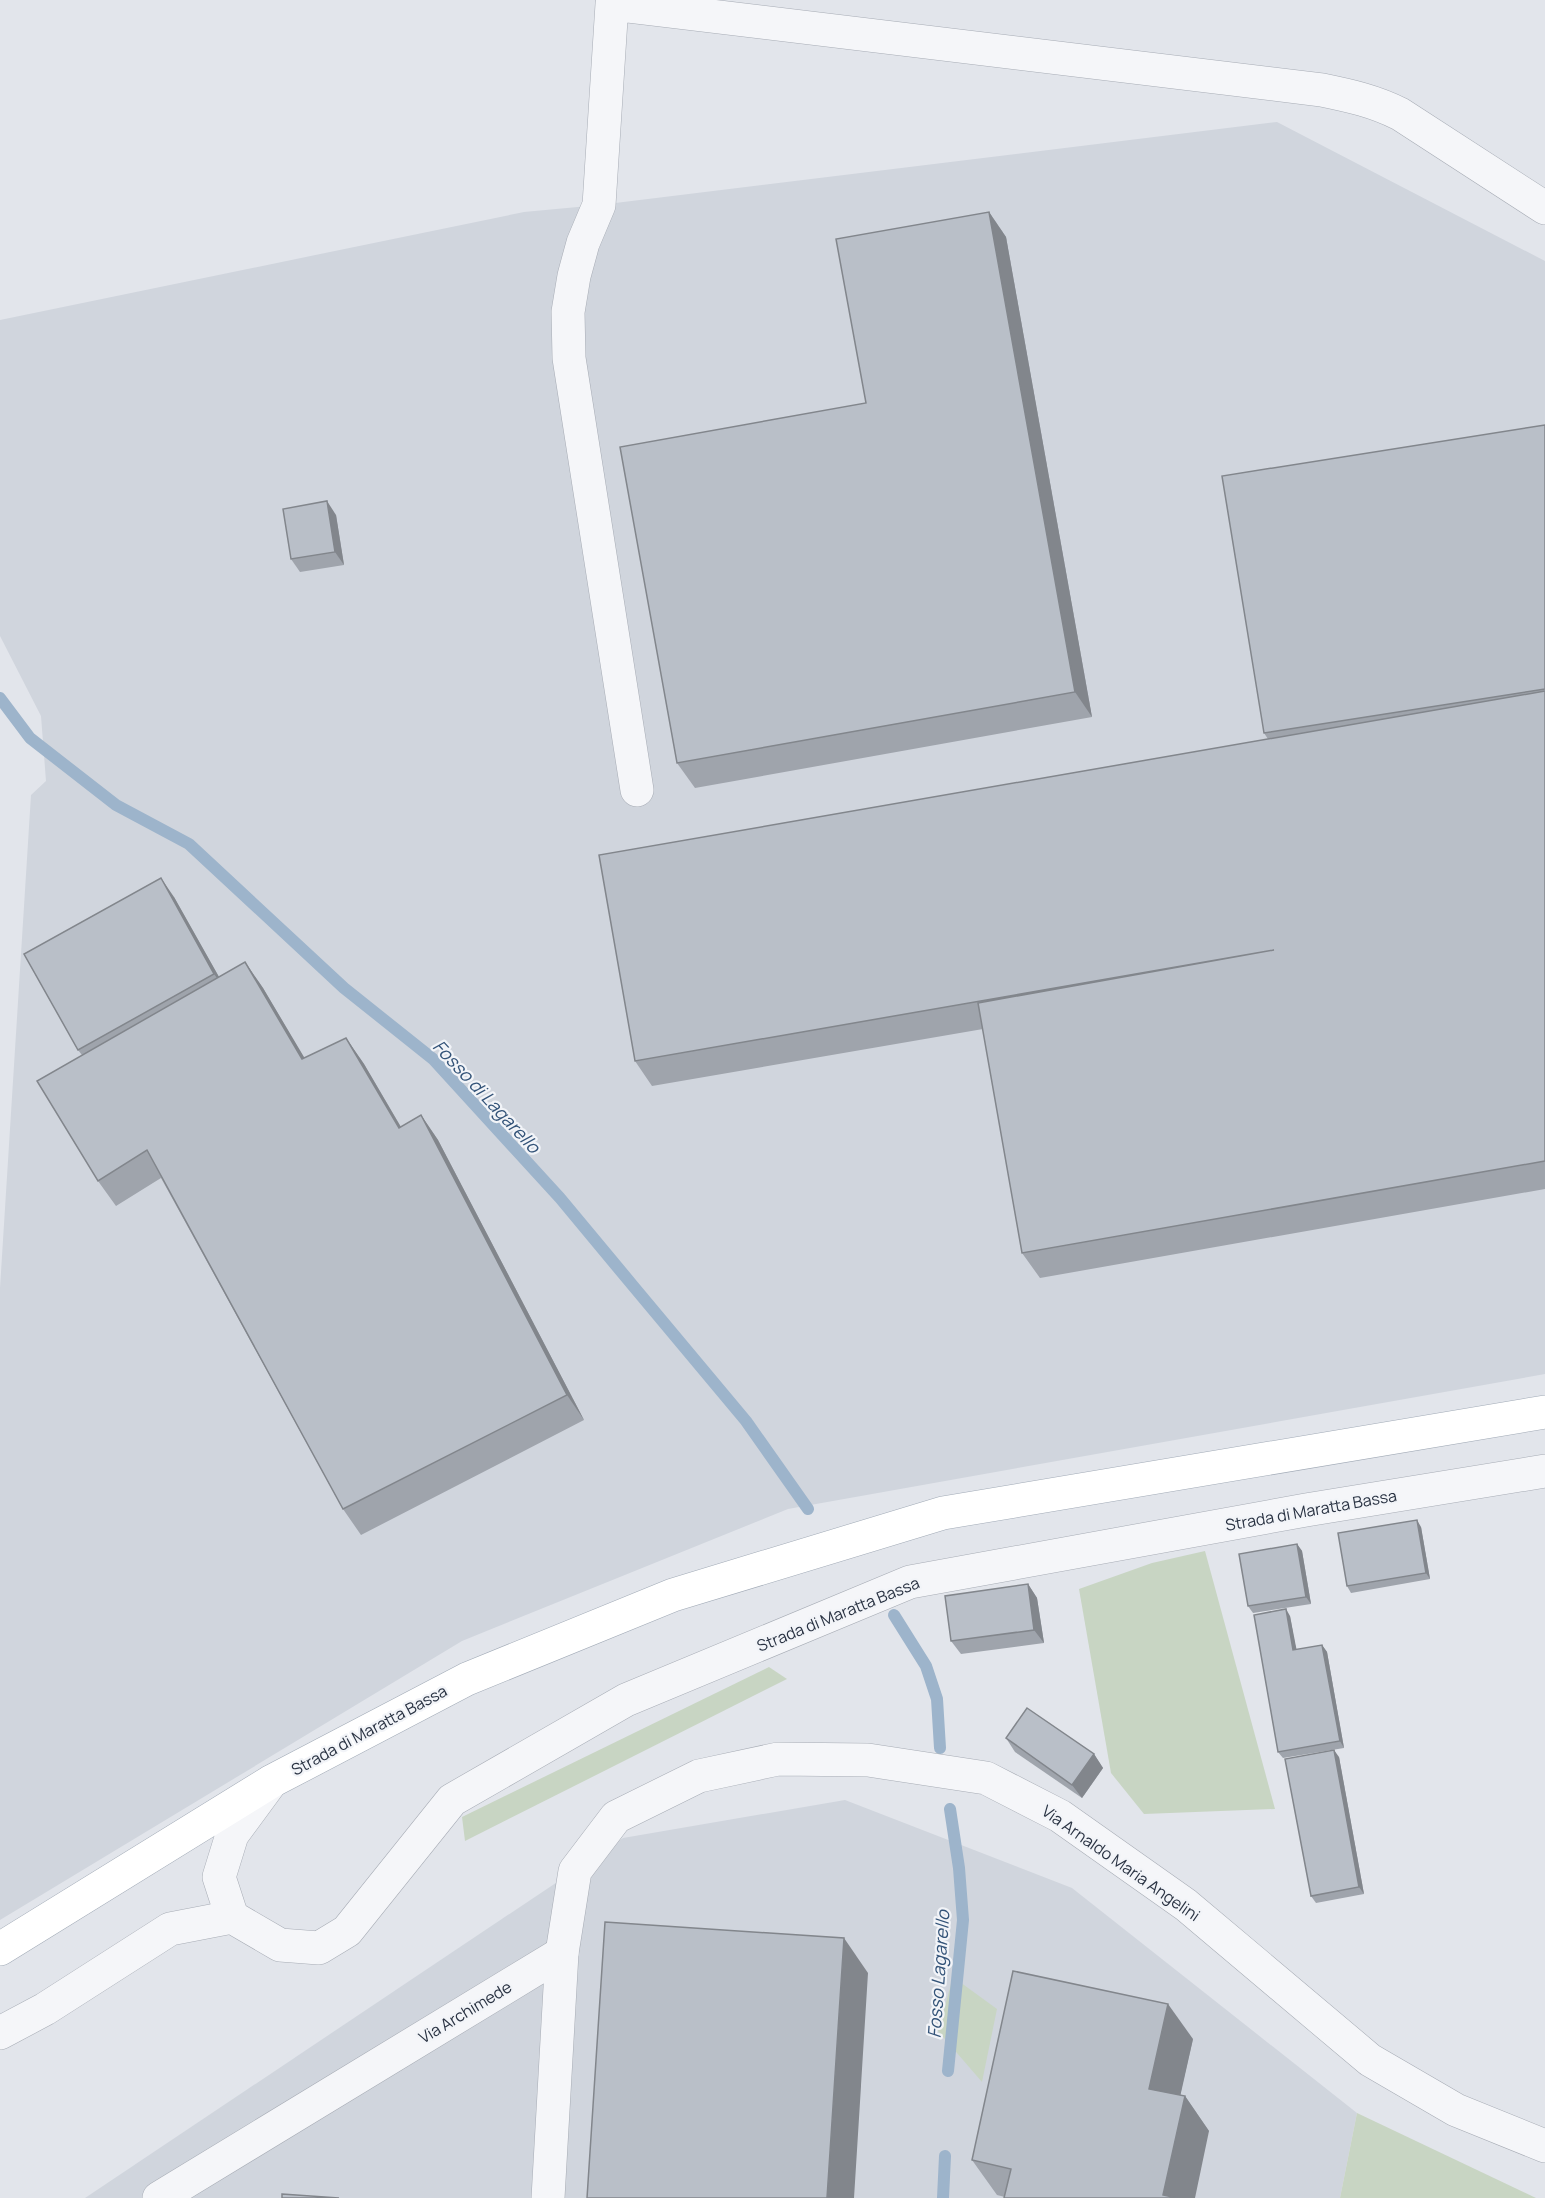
<svg xmlns="http://www.w3.org/2000/svg" width="1545" height="2198" font-family="Manrope,sans-serif">
  <style>
    .built { fill: #d0d5dd }
    .green { fill: #c8d5c3 }
    .lines { fill: none; stroke-linecap: round; stroke-linejoin: round }
    .stream { stroke: #9db4cb; stroke-width: 12 }
    .minor-casing { stroke: #a7acb5; stroke-width: 34 }
    .major-casing { stroke: #a1aab6; stroke-width: 34 }
    .minor { stroke: #f5f6f9; stroke-width: 33 }
    .major { stroke: #fff; stroke-width: 33 }
    .wall { fill: #9fa4ac }
    .shaded-wall { fill: #82868c }
    .building { fill: #b9bfc8; stroke: #82868c; stroke-width: 1.5 }
    .labels { text-anchor: middle; dominant-baseline: central; stroke-width: 4.5; stroke-linejoin: round; paint-order: stroke }
    .street-label { font-size: 16px; fill: #2a3343; stroke: #f2f4f8 }
    .water-label { font-size: 18px; font-style: italic; fill: #335378; stroke: #f2f4f8 }
  </style>
  <rect width="100%" height="100%" fill="#e2e5eb"/>
  <g class="built">
    <polygon points="1277,122 1545,261 1545,1374 788,1509 462,1641 0,1920 0,1288 31,795 46,781 41,716 0,636 0,320 524,212 599,205"/>
    <polygon points="845,1800 1072,1888 1357,2113 1340,2198 85,2198 623,1838"/>
  </g>
  <g class="green">
    <polygon points="1205,1551 1275,1809 1144,1814 1111,1773 1079,1589 1152,1563"/>
    <polygon points="769,1667 787,1679 465,1841 462,1817"/>
    <polygon points="953,1977 997,2009 982,2082 938,2031"/>
    <polygon points="1357,2113 1536,2198 1340,2198"/>
  </g>
  <g class="lines">
    <g class="stream">
      <polyline points="0,698 30,738 116,805 189,844 344,988 433,1059 560,1198 634,1287 746,1421 808,1509"/>
      <polyline points="894,1615 926,1666 937,1699 940,1748"/>
      <polyline points="948,2071 963,1920 959,1868 950,1809"/>
      <polyline points="943,2198 945,2156"/>
    </g>
    <defs>
      <g id="minor">
        <path d="M637 790 569 358 568 312 574 276 583 243 599 205 612 4 1322 90C1351 96 1374 101 1400 114L1545 208"/>
        <polyline points="232,1917 219,1877 232,1835 271,1782"/>
        <polyline points="562,1953 575,1871 616,1817 699,1776 778,1759 868,1760 986,1778 1060,1816 1186,1905 1370,2060 1456,2110 1545,2146"/>
        <polyline points="0,2033 45,2009 170,1929 232,1917 280,1945 319,1948 347,1931 452,1800 626,1700 910,1582 1306,1510 1545,1471"/>
        <polyline points="159,2198 562,1953 548,2198"/>
      </g>
      <polyline id="major" points="0,1949 272,1781 467,1679 673,1595 943,1513 1545,1412"/>
    </defs>
    <use href="#minor" class="minor-casing"/>
    <use href="#major" class="major-casing"/>
    <use href="#minor" class="minor"/>
    <use href="#major" class="major"/>
  </g>
  <g class="wall">
    <polygon points="989,212 1006,237 1092,717 695,788 677,763 866,403"/>
    <polygon points="1545,425 1545,1189 1040,1278 1022,1253 983,1029 652,1086 635,1061 1268,739 1264,733"/>
    <polygon points="336,515 344,565 300,572 291,559"/>
    <polygon points="174,897 219,977 245,962 263,988 304,1058 346,1038 364,1064 401,1127 421,1115 438,1140 584,1420 361,1535 343,1509 161,1178 116,1206 98,1181 82,1055 78,1050"/>
    <polygon points="1421,1527 1430,1579 1351,1593 1347,1586"/>
    <polygon points="1297,1544 1302,1551 1311,1604 1253,1613 1248,1606"/>
    <polygon points="1028,1584 1037,1598 1044,1643 961,1654 951,1641"/>
    <polygon points="1290,1616 1296,1650 1322,1645 1327,1652 1344,1748 1283,1758 1278,1752"/>
    <polygon points="1006,1738 1094,1754 1103,1768 1082,1798 1015,1752"/>
    <polygon points="1339,1757 1364,1894 1316,1903 1311,1896"/>
    <polygon points="1193,2039 1180,2095 1185,2096 1209,2131 1005,2197 997,2195 972,2160"/>
  </g>
  <g class="shaded-wall">
    <polygon points="989,212 1006,237 1092,717 1075,692"/>
    <polygon points="327,501 336,515 344,565 335,552"/>
    <polygon points="161,878 174,897 228,993 214,974"/>
    <polygon points="245,962 263,988 320,1084 302,1059"/>
    <polygon points="346,1038 364,1064 416,1153 399,1128"/>
    <polygon points="421,1115 438,1140 584,1420 567,1395"/>
    <polygon points="1417,1520 1421,1527 1430,1579 1426,1573"/>
    <polygon points="1297,1544 1302,1551 1311,1604 1306,1597"/>
    <polygon points="1028,1584 1037,1598 1044,1643 1034,1630"/>
    <polygon points="1286,1609 1290,1616 1298,1657 1293,1650"/>
    <polygon points="1322,1645 1327,1652 1344,1748 1340,1741"/>
    <polygon points="1334,1750 1339,1757 1364,1894 1359,1887"/>
    <polygon points="1094,1754 1103,1768 1082,1798 1072,1785"/>
    <polygon points="844,1938 868,1973 854,2198 827,2198"/>
    <polygon points="1168,2004 1193,2039 1174,2124 1149,2089"/>
    <polygon points="1185,2096 1209,2131 1195,2198 1165,2198 1163,2195"/>
  </g>
  <g class="building">
    <polygon points="989,212 1075,692 677,763 620,447 866,403 836,239"/>
    <polygon points="1545,425 1545,689 1264,733 1222,476"/>
    <polygon points="327,501 335,552 291,559 283,509"/>
    <polygon points="1545,691 1545,1161 1022,1253 978,1003 1274,950 635,1061 599,855"/>
    <polygon points="161,878 214,974 78,1050 24,954"/>
    <polygon points="245,962 302,1059 346,1038 399,1128 421,1115 567,1395 343,1509 147,1150 98,1181 37,1081"/>
    <polygon points="1417,1520 1426,1573 1347,1586 1338,1533"/>
    <polygon points="1297,1544 1306,1597 1248,1606 1239,1554"/>
    <polygon points="1028,1584 1034,1630 951,1641 945,1596"/>
    <polygon points="1286,1609 1293,1650 1322,1645 1340,1741 1278,1752 1254,1615"/>
    <polygon points="1027,1708 1094,1754 1072,1785 1006,1738"/>
    <polygon points="1334,1750 1359,1887 1311,1896 1285,1759"/>
    <polygon points="605,1922 844,1938 827,2198 587,2198"/>
    <polygon points="1013,1971 1168,2004 1149,2089 1185,2096 1163,2195 1177,2198 1004,2198 1011,2169 972,2160"/>
    <polygon points="282,2194 339,2198 282,2198"/>
  </g>
  <g class="labels">
    <g class="street-label">
      <text transform="translate(1311 1510) rotate(-10)">Strada di Maratta Bassa</text>
      <text transform="translate(838 1614) rotate(-22)">Strada di Maratta Bassa</text>
      <text transform="translate(369 1730) rotate(-28)">Strada di Maratta Bassa</text>
      <text transform="translate(1121 1863) rotate(35)">Via Arnaldo Maria Angelini</text>
      <text transform="translate(465 2012) rotate(-31)">Via Archimede</text>
    </g>
    <g class="water-label">
      <text transform="translate(487 1096) rotate(47)">Fosso di Lagarello</text>
      <text transform="translate(938 1974) rotate(-86)">Fosso Lagarello</text>
    </g>
  </g>
</svg>
